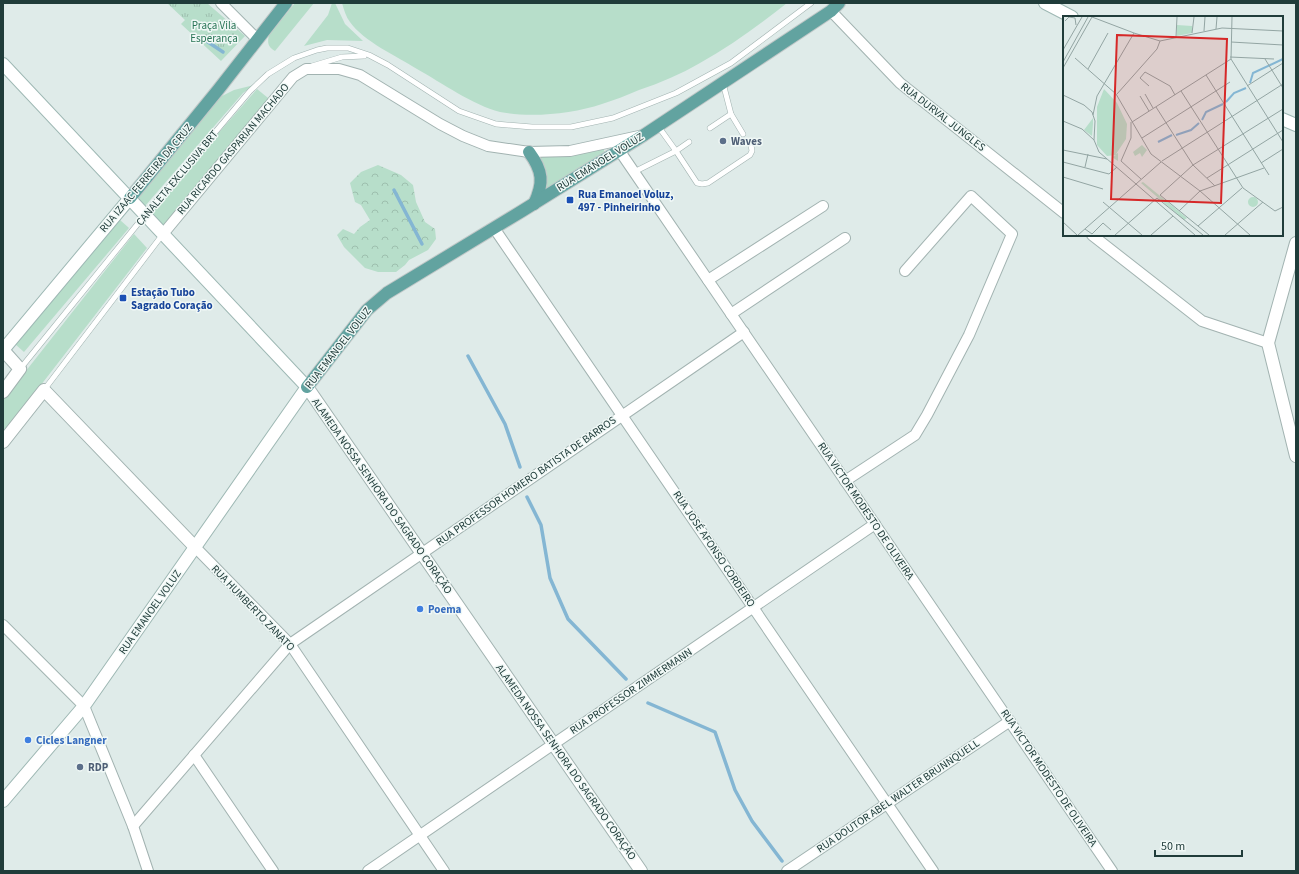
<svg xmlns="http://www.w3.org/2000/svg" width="1299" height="874" font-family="'Source Sans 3',sans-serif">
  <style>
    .grass { fill: #b7deca }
    .forest { fill: url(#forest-crowns) }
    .park { fill: url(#park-tufts) }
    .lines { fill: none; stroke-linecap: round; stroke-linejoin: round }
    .stream { stroke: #84b6d3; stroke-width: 3.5 }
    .service-casing { stroke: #a2b3b1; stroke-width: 6 }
    .minor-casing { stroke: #a2b3b1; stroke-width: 12 }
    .tertiary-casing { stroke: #a2b3b1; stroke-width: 14 }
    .secondary-casing { stroke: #9eb8b4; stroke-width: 14 }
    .primary-casing { stroke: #c1c8c8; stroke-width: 14 }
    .service { stroke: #fff; stroke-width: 5 }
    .minor { stroke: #fff; stroke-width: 10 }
    .tertiary { stroke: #fff; stroke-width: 12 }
    .secondary { stroke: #fff; stroke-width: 12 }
    .primary { stroke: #62a3a0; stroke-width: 12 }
    .service-dot { fill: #5c6f8a; stroke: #f0f8f6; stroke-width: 1.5 }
    .transit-dot { fill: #1a4fb4; stroke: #f0f8f6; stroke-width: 1.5 }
    .shop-dot { fill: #3f7fe0; stroke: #f0f8f6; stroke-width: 1.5 }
    .labels { text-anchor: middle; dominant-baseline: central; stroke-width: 3; stroke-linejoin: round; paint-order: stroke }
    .park-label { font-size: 11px; fill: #287556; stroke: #f0f8f6 }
    .street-label { font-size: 11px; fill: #203c3a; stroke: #f0f8f6 }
    .service-label { font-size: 11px; font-weight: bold; fill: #4e5e75; stroke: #f0f8f6; text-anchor: start }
    .transit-label { font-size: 11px; font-weight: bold; fill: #164399; stroke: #f0f8f6; text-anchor: start }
    .shop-label { font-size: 11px; font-weight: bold; fill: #366cbe; stroke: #f0f8f6; text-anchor: start }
    .inset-river { fill: none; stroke: #84b6d3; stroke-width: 2 }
    .inset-road { fill: none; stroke: #93a5a3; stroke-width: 1 }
    .view { fill: #d62828; fill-opacity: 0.15; stroke: #d62828; stroke-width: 2 }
    .inset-edge { fill: none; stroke: #203c3a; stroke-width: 2 }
  </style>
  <defs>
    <pattern id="forest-crowns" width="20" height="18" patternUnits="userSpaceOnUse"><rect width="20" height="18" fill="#b7deca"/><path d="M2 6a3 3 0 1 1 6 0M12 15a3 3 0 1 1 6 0" fill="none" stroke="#9dbfae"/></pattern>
    <pattern id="park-tufts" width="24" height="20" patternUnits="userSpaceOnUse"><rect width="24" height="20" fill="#b7deca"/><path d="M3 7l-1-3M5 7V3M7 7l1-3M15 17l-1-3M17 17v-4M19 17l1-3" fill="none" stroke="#9dbfae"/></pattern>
  </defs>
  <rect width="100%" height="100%" fill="#dfebe9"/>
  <g class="grass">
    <path d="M295 3H314L275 51C268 47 267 43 269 35Z"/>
    <polygon points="332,3 335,3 345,24 363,41 327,40 304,46 328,15"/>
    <path d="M342 3H787C759 25 731 46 700 63 681 74 660 83 639 90 627 95 615 100 602 104 572 114 531 118 500 112 473 105 442 83 417 69 398 57 363 41 350 22 346 17 344 10 342 3Z"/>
    <polygon points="254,85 243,93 145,206 136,196 216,99 234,90"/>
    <polygon points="257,89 273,102 163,227 149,212"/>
    <path d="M603 148 606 155 542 195C549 179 549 170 538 156Z"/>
    <polygon points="120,220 129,228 24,352 15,344"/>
    <polygon points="134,234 147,248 3,434 3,400"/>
  </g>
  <polygon class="forest" points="378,165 401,175 413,185 416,202 425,222 435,229 436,239 428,250 409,260 405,265 396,272 378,272 365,268 344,247 337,235 343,229 354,234 360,227 370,220 361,205 355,202 350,183 361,172"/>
  <polygon class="park" points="167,3 207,3 245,36 221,61 181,24 185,20"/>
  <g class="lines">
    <g class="stream">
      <polyline points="205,40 223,52"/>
      <polyline points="394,190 422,244"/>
      <polyline points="468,356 505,424 520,467"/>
      <polyline points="527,497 541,525 550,578 568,619 626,679"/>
      <polyline points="648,703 715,732 735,790 752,821 782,861"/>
    </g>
    <defs>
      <g id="service">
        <polyline points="312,66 342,57 364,56"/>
        <polyline points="731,114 743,134"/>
        <polyline points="658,126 676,151 689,142"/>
        <polyline points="710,128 731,114 723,83"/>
        <polyline points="634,172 676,151 697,183 702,184 708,183 750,155 752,151 751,145"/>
        <polyline points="20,369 145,215 250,91 268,74 294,58 317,50 327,48 348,48 369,55 388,65 459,111 496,124 532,127 571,127 613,118 676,93 731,63 811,3"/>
        <polyline points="44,390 163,234"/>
      </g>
      <g id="minor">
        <polyline points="221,3 257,39"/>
        <polyline points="831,11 900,83 1064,213"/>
        <polyline points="619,150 1112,871"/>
        <polyline points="494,228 933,871"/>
        <polyline points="163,234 293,77 306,69 339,69 360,75 440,124 463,136 488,146 529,152 570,151 639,136"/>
        <polyline points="1092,235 1202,321 1268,343"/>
        <polyline points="708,280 823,206"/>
        <polyline points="731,314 845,238"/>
        <polyline points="845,481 915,435 927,415 969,335 1012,234 971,196 905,271"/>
        <polyline points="195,547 290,644 444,871"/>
        <polyline points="3,625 84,706 133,826 148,871"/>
        <polyline points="194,755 273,871"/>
        <polyline points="133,826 290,644 744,332"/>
        <polyline points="368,871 875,524"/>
        <polyline points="787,871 1010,721"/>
      </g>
      <g id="tertiary">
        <polyline points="1296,243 1268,343 1296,456"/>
        <polyline points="307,387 641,871"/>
        <polyline points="3,392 20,369 3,350"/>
        <polyline points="3,442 44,390 195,547"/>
      </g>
      <g id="secondary">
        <polyline points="1045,3 1072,17"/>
        <polyline points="3,64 307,387 84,706 3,801"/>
        <polyline points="1282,119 1296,125"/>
        <polyline points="3,350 130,198"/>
      </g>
      <g id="primary">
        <path d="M529 152C543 171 544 183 534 204"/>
        <polyline points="130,198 218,90 286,3"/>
        <polyline points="307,387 367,310 387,293 522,211 644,135 831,11 839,3"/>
      </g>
    </defs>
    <use href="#service" class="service-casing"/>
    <use href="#minor" class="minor-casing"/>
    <use href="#tertiary" class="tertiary-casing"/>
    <use href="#secondary" class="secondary-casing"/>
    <use href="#primary" class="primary-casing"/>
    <use href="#service" class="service"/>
    <use href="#minor" class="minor"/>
    <use href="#tertiary" class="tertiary"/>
    <use href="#secondary" class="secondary"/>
    <use href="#primary" class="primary"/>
  </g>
  <g class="service-dot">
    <circle cx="723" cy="141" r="4"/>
    <circle cx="80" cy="767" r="4"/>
  </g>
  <g class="transit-dot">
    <rect x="566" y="196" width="8" height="8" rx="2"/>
    <rect x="119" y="294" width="8" height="8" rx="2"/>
  </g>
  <g class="shop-dot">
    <circle cx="420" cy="609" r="4"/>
    <circle cx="28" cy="740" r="4"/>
  </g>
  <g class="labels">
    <g class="park-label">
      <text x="214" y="25">Praça Vila<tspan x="214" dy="13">Esperança</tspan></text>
    </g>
    <g class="street-label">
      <text transform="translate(943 117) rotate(38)">RUA DURVAL JUNGLES</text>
      <text transform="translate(233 149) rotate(-50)">RUA RICARDO GASPARIAN MACHADO</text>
      <text transform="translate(600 162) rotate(-32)">RUA EMANOEL VOLUZ</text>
      <text transform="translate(146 178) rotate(-50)">RUA IZAAC FERREIRA DA CRUZ</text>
      <text transform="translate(177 178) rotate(-50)">CANALETA EXCLUSIVA BRT</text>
      <text transform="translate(338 348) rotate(-52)">RUA EMANOEL VOLUZ</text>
      <text transform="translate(526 481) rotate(-35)">RUA PROFESSOR HOMERO BATISTA DE BARROS</text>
      <text transform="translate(382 496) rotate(55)">ALAMEDA NOSSA SENHORA DO SAGRADO CORAÇÃO</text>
      <text transform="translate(866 511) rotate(56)">RUA VICTOR MODESTO DE OLIVEIRA</text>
      <text transform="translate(714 549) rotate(56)">RUA JOSÉ AFONSO CORDEIRO</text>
      <text transform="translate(253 608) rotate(46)">RUA HUMBERTO ZANATO</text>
      <text transform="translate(150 612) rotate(-55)">RUA EMANOEL VOLUZ</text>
      <text transform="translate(631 691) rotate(-34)">RUA PROFESSOR ZIMMERMANN</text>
      <text transform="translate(566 762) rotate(55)">ALAMEDA NOSSA SENHORA DO SAGRADO CORAÇÃO</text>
      <text transform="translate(1049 778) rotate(56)">RUA VICTOR MODESTO DE OLIVEIRA</text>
      <text transform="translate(898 796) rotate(-34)">RUA DOUTOR ABEL WALTER BRUNNQUELL</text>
    </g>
    <g class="service-label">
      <text x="731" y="141">Waves</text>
      <text x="88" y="767">RDP</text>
    </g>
    <g class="transit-label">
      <text x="578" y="194">Rua Emanoel Voluz,<tspan x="578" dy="13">497 - Pinheirinho</tspan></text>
      <text x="131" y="292">Estação Tubo<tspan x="131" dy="13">Sagrado Coração</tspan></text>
    </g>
    <g class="shop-label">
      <text x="428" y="609">Poema</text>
      <text x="36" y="740">Cicles Langner</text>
    </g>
  </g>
  <g transform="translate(1063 16)">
    <rect width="220" height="220" fill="#dfebe9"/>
    <path d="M41 73 54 87 64 108 63 123 53 138 55 137V145L49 141 53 139 44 140 34 129V91ZM30 102V108L29 120 21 114ZM80 166 124 202 121 204 78 167Z" fill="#b7deca"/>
    <path d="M79 129 84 134 79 141 77 137 72 140 70 136Z" fill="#b7deca"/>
    <path d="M114 9 129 10V17L114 20ZM185 186a5 5 0 1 1 10 0a5 5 0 1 1-10 0Z" fill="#b7deca"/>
    <path class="inset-river" d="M187 67 190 57 220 43M163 86 171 77 183 72M139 104 143 96 160 88M113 119 128 114 136 107M95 126 109 119"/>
    <path class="inset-road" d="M29 1 71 17 34 80 30 99M169 1 168 43 220 126M2 5 6 1 12 2 13 9M153 13 154 1M141 15 142 1M71 17 97 25 159 12 220 15M129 17 131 1M113 21 114 1M168 26 220 29M220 26V40M0 34 19 1M167 41 211 43M12 42 53 78 88 138 137 175 187 219M202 43 220 72M0 46 25 1M0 52 29 1M25 53 45 17M143 59 206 159M86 70 77 62 82 56 107 70 112 79M184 70 220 47M118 75 180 172 212 195 220 191M54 78 94 33 97 25M82 78 90 92M0 79 21 89 29 96 32 105 31 124 36 136 132 219M77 80 86 95M93 91 130 149 152 170M0 105 19 113 31 124M68 106V122L58 145 78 163M69 106 168 43M79 122 167 66M0 134 44 143M99 145 220 68M0 146 46 158 54 151M198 147 220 133M22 151 25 138M0 161 40 173M144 162 220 114M40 186 79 219M116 195 137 175 201 152M0 206 14 219M135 210 179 172M22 213 29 218 40 207 48 214M15 219 98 146M52 219 94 182 140 219M88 219 110 200M146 219 97 179 130 149 220 93M162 219 200 186"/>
    <path class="view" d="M54 19 164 23 158 187 48 183Z"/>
    <rect width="220" height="220" class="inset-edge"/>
  </g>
  <rect width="1299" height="874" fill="none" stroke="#203c3a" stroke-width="8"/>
  <path d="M1155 850v6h87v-6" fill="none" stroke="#203c3a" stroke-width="2"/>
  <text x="1161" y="850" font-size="12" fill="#203c3a" stroke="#f0f8f6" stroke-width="3" paint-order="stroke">50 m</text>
</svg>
